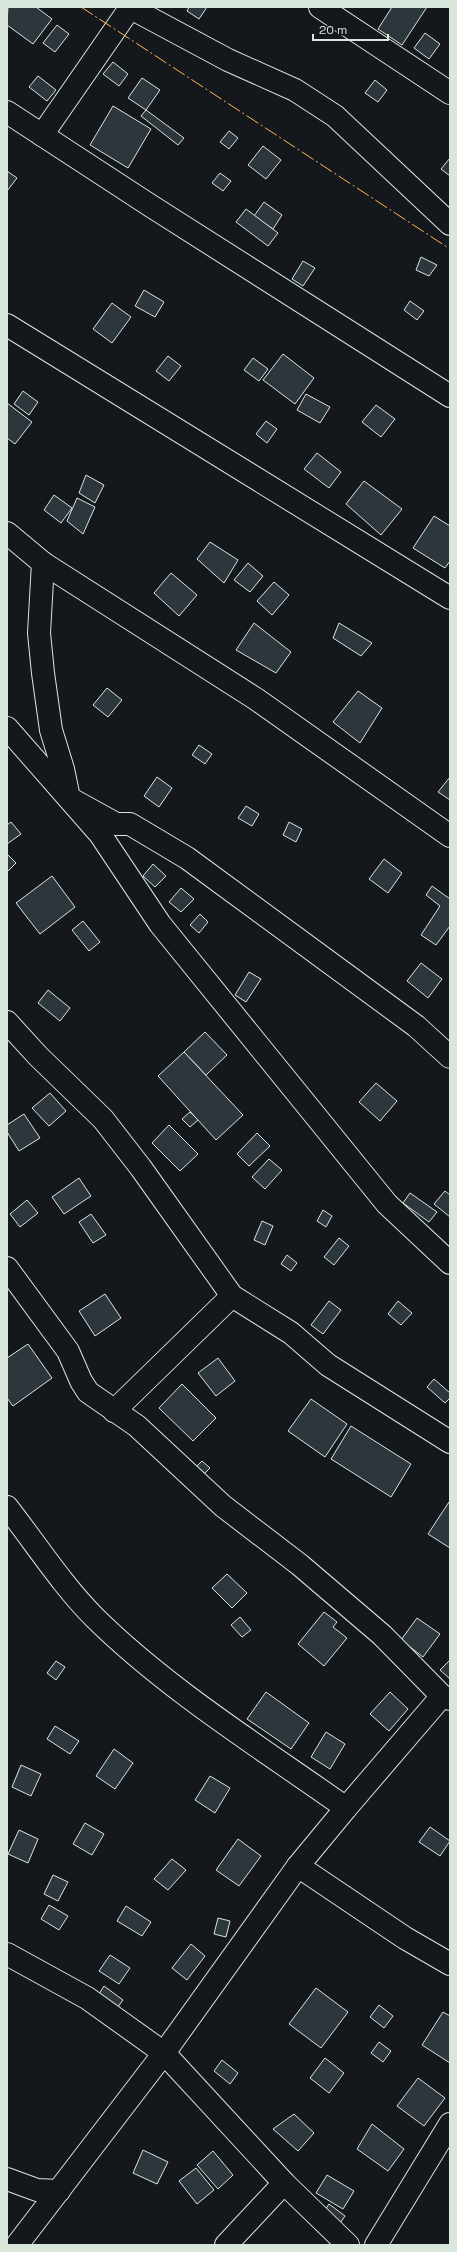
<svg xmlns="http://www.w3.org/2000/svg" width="457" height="2252" font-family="'Space Grotesk',sans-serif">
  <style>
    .building { fill: #2c363c; stroke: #d8e6dc }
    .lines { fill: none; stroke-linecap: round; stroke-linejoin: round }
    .minor-casing { stroke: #d8e6dc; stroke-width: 24 }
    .minor { stroke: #14181c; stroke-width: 22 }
    .power { stroke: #ffb74d; stroke-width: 1; stroke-dasharray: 14 3 2 3; stroke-linecap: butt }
  </style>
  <rect width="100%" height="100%" fill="#14181c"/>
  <g class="building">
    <polygon points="8,7 36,7 52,19 33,44 7,25"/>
    <polygon points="189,7 207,7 199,19 187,11"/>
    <polygon points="392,7 427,7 402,45 378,29"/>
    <polygon points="57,25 69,34 55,52 43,43"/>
    <polygon points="425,33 440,44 429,59 414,48"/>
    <polygon points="113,62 128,74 119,86 103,74"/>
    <polygon points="38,76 56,90 47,101 29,87"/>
    <polygon points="142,78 160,90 146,110 128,98"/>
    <polygon points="375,80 387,90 378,102 365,93"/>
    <polygon points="113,106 151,129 128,168 90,145"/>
    <polygon points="146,110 184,138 178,145 141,116"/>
    <polygon points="229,131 238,138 229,149 220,142"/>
    <polygon points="263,146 281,160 266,179 248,165"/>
    <polygon points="450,158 450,176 441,169"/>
    <polygon points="7,171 17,178 7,191"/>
    <polygon points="220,173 231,181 223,191 212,183"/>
    <polygon points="264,202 282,215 273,229 254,216"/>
    <polygon points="246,209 278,233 268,246 236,222"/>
    <polygon points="421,257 437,265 429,276 416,270"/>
    <polygon points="303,261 315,268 303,286 292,279"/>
    <polygon points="144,290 164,302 155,317 135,306"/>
    <polygon points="410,301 424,311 417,320 404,310"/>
    <polygon points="112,303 131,317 112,343 93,329"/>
    <polygon points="283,354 314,378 295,404 263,380"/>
    <polygon points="168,356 181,366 169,381 156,371"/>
    <polygon points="253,358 268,369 259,381 244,370"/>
    <polygon points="23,391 38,402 29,415 14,404"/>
    <polygon points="306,394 330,407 320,423 297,410"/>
    <polygon points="7,403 32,422 15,444 7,438"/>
    <polygon points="376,405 395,419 381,437 362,422"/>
    <polygon points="266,421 277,429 267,443 256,434"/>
    <polygon points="317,453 341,472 329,488 304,469"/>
    <polygon points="86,475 104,485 95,503 79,493"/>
    <polygon points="364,481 402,509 381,535 346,504"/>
    <polygon points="54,495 72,508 61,523 44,510"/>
    <polygon points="77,498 95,507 83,534 67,521"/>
    <polygon points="434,516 450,526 450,561 445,568 413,548"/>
    <polygon points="210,542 238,560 224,583 197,559"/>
    <polygon points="248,563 263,576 250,592 234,580"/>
    <polygon points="171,573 197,595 179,616 154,593"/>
    <polygon points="274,582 289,595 272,615 257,601"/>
    <polygon points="254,623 291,652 276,673 236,650"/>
    <polygon points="339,623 372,643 361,656 333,638"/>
    <polygon points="107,688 122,700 108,717 93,705"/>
    <polygon points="358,691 382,708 360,743 333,722"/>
    <polygon points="199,745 212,754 205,764 192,755"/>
    <polygon points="157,777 172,788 159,807 144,796"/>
    <polygon points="450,777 450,800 438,792"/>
    <polygon points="246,806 259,814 252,826 238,818"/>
    <polygon points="11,822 21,834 7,844 7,825"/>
    <polygon points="289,822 302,829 296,842 283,835"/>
    <polygon points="7,854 16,863 7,872"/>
    <polygon points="384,859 402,873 388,893 369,879"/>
    <polygon points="153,864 166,876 155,887 143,876"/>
    <polygon points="52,876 75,907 40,934 16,903"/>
    <polygon points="432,886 450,899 450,926 436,945 421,935 440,906 426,895"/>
    <polygon points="181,888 194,899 181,912 169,902"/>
    <polygon points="200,914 208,922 199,933 190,925"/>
    <polygon points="83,921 100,942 89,951 72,930"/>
    <polygon points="421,963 442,979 428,998 407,981"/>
    <polygon points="249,972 261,979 246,1002 235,995"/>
    <polygon points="48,990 70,1008 60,1021 38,1003"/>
    <polygon points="205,1032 227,1055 206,1075 184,1052"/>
    <polygon points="184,1052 243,1115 216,1140 158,1076"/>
    <polygon points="376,1083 397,1101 380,1121 359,1102"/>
    <polygon points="50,1093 66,1111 49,1126 32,1108"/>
    <polygon points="190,1112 198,1120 190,1127 182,1119"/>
    <polygon points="24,1114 40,1138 19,1151 7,1132 7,1125"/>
    <polygon points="169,1125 198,1154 180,1171 152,1143"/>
    <polygon points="257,1133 270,1146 249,1166 237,1154"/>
    <polygon points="269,1159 282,1170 265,1189 252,1177"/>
    <polygon points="79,1178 91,1196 64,1214 52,1197"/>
    <polygon points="445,1191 450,1195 450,1217 434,1204"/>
    <polygon points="410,1193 437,1212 429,1222 403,1203"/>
    <polygon points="27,1200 38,1213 20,1227 10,1214"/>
    <polygon points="323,1210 332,1216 326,1227 317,1221"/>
    <polygon points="91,1214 106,1235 93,1243 79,1222"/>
    <polygon points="262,1221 273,1226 265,1245 254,1240"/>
    <polygon points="339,1238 349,1246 334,1265 324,1257"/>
    <polygon points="287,1255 297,1263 291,1271 281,1264"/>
    <polygon points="105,1294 121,1318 95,1336 79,1311"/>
    <polygon points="329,1301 341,1310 323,1334 311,1325"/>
    <polygon points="398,1301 412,1313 401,1325 388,1314"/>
    <polygon points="28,1344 52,1378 13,1406 7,1398 7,1358"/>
    <polygon points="218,1358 235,1381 216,1396 198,1373"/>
    <polygon points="434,1379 450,1393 450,1398 445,1403 427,1387"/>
    <polygon points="182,1384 216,1418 193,1441 159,1408"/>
    <polygon points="311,1399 347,1424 325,1457 288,1431"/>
    <polygon points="351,1426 411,1464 391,1497 331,1459"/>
    <polygon points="202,1461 210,1468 204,1474 196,1467"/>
    <polygon points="449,1502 450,1503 450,1548 428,1534"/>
    <polygon points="227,1574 247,1593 232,1608 212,1588"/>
    <polygon points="324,1612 337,1622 333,1627 347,1638 324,1666 298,1644"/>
    <polygon points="240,1617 251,1630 242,1637 231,1625"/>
    <polygon points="417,1618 440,1634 423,1657 401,1640"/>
    <polygon points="450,1660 450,1679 440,1670"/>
    <polygon points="56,1661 65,1667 56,1680 47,1673"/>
    <polygon points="266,1692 309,1723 291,1749 247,1719"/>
    <polygon points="390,1692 408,1709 389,1731 370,1714"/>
    <polygon points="55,1726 79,1741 70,1754 47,1739"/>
    <polygon points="326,1732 345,1744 330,1769 311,1757"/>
    <polygon points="114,1749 133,1763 115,1789 96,1776"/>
    <polygon points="21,1765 41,1774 31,1796 12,1787"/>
    <polygon points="210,1776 230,1788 215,1813 195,1800"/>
    <polygon points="85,1823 104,1834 92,1855 73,1844"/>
    <polygon points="430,1827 450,1841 440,1856 419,1842"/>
    <polygon points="19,1830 38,1839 28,1863 8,1854"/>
    <polygon points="238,1839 261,1856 239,1886 216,1870"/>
    <polygon points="172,1859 186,1870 168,1890 154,1879"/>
    <polygon points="53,1875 68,1882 58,1901 44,1894"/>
    <polygon points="49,1905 68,1916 59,1930 41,1919"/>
    <polygon points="126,1906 151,1922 142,1936 117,1921"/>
    <polygon points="218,1918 230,1921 226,1937 214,1934"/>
    <polygon points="191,1944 205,1956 187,1980 172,1968"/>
    <polygon points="110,1955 130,1968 119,1984 99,1971"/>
    <polygon points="104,1986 123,2000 117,2008 99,1994"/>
    <polygon points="316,1988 348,2012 321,2048 289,2024"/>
    <polygon points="379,2005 393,2016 384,2028 370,2017"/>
    <polygon points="443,2012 450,2016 450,2063 422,2045"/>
    <polygon points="379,2042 391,2051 383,2062 371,2053"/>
    <polygon points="325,2058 344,2073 329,2093 310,2078"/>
    <polygon points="222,2060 238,2073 230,2084 214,2071"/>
    <polygon points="418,2078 445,2098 424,2126 397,2106"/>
    <polygon points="294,2114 314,2133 298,2151 273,2129"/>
    <polygon points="372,2124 404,2149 388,2171 357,2149"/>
    <polygon points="143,2150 168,2162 157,2184 133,2173"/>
    <polygon points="213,2151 233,2175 218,2189 197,2165"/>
    <polygon points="196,2168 214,2190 197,2204 179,2181"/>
    <polygon points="327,2175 354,2191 343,2209 316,2193"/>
    <polygon points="329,2204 345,2216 336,2229 320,2218"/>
  </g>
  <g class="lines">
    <defs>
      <g id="minor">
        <polyline points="129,7 228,60 295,90 335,116 450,224"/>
        <polyline points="320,7 450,93"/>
        <polyline points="7,112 151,206 450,396"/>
        <polyline points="42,135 130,8"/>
        <polyline points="7,325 450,598"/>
        <polyline points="7,533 43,563 256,699 450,836"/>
        <polyline points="43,563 39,633 43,673 51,730 63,769 69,798 116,824 130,824 187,858 416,1026 450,1057"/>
        <polyline points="7,728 100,834 160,924 387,1204 450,1263"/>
        <polyline points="7,1022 38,1056 103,1119 141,1168 232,1296 291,1333 328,1365 450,1442"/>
        <polyline points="7,1268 68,1351 81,1381 88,1392 137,1426 223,1506 300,1565 382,1635 442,1696 450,1699"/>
        <polyline points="114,1411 232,1296"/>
        <path d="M7 1507C36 1544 62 1585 95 1618 168 1690 263 1749 346 1808L442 1696"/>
        <polyline points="298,1866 405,1938 450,1964"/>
        <polyline points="7,1954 87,1998 164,2053 284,2183 348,2245"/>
        <polyline points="7,2179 37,2190 59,2191"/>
        <polyline points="17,2245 164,2053 298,1866 346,1808"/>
        <polyline points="226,2245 284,2183"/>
        <polyline points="376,2245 450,2124"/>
      </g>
    </defs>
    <use href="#minor" class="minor-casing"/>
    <use href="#minor" class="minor"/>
    <polyline class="power" points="81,7 450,249"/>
  </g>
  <rect width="457" height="2252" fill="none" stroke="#d8e6dc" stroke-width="16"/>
  <path d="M313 34v6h75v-6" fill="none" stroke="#d8e6dc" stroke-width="2"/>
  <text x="319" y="34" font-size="12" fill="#d8e6dc" stroke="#14181c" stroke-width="3" paint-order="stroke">20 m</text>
</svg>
